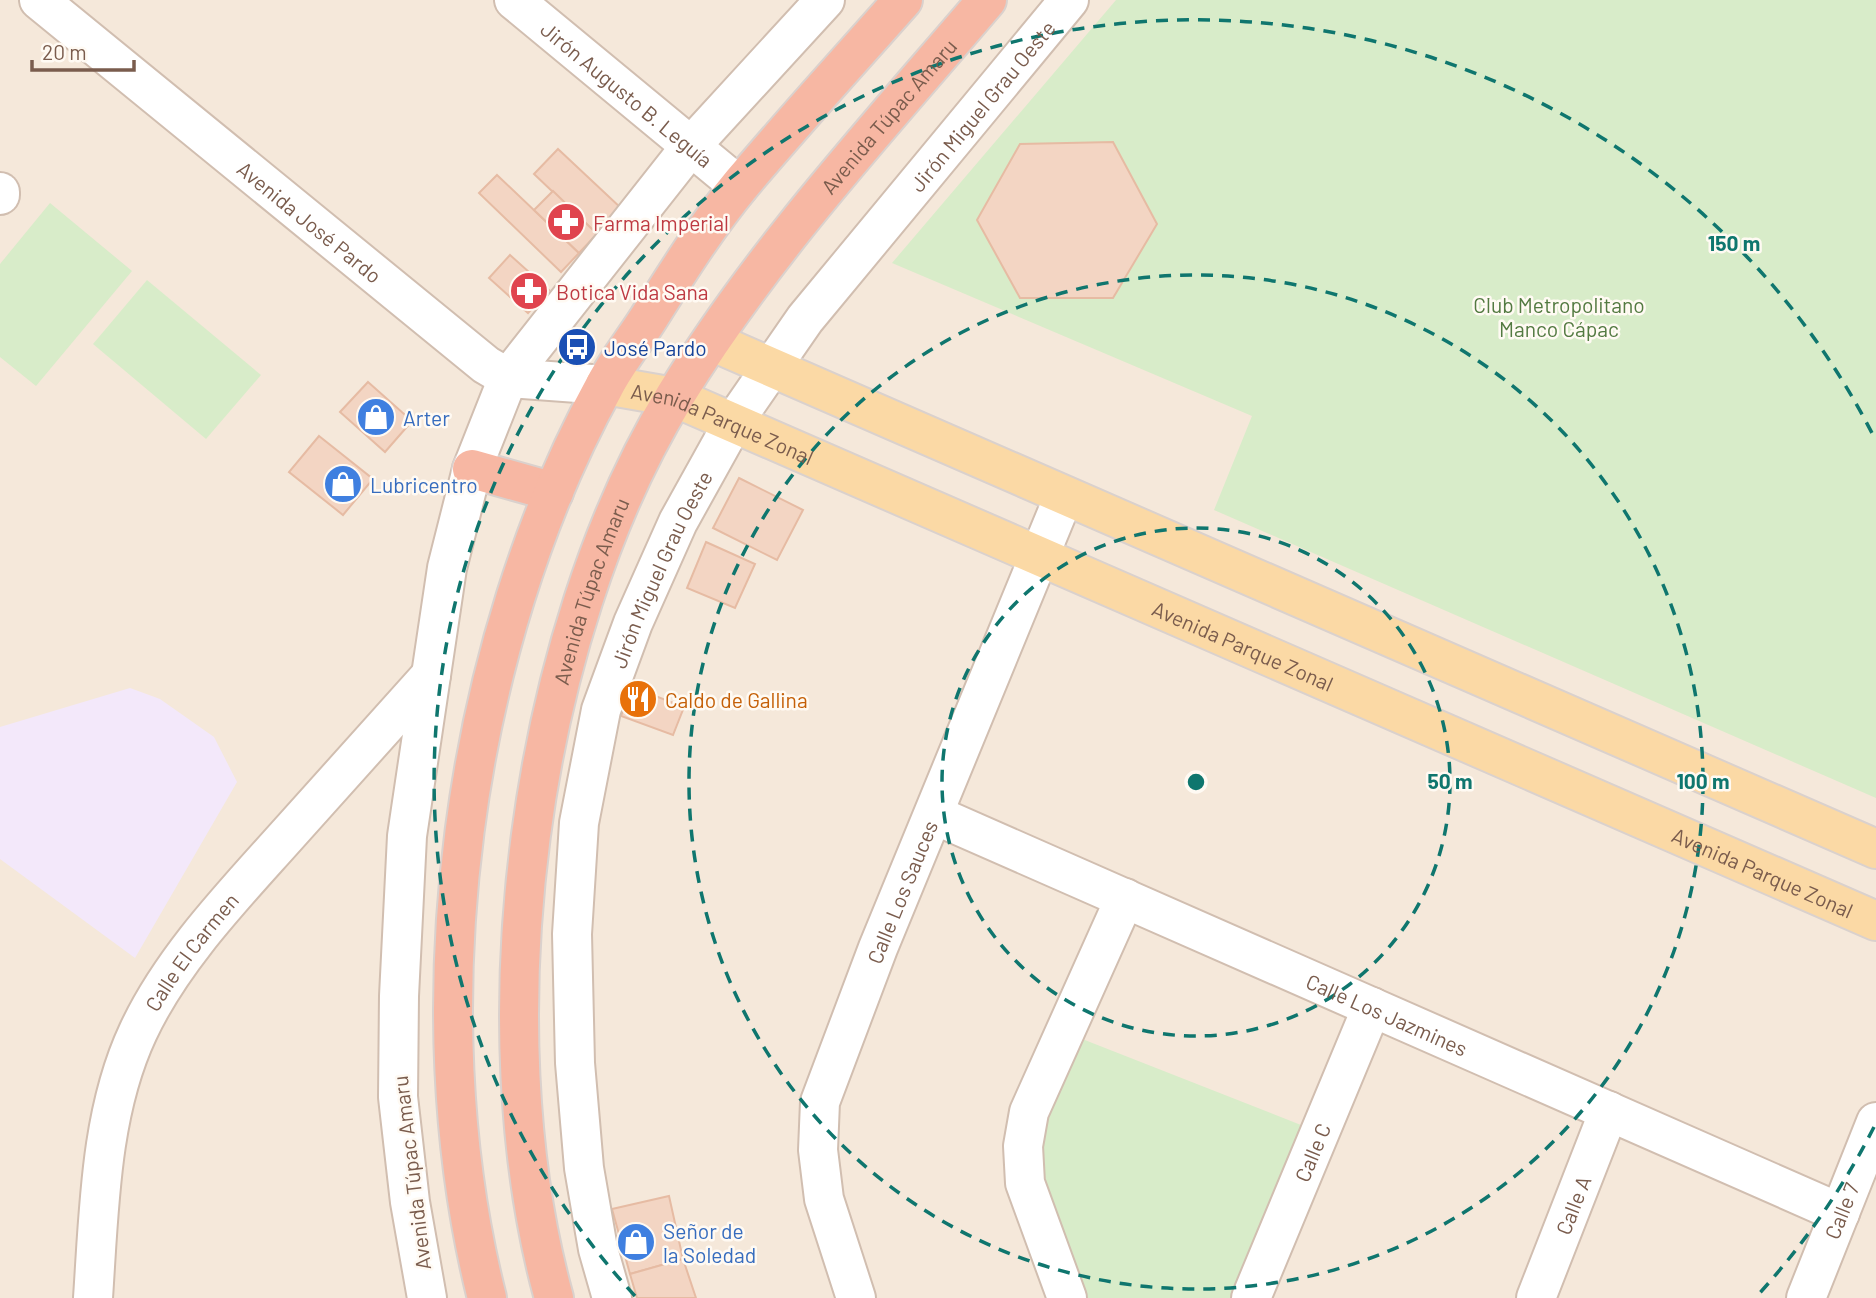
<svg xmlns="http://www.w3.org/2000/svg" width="1876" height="1298" font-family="Barlow,sans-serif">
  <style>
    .residential { fill: #f5e8da }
    .education { fill: #f3e8fa }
    .green { fill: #d8ecc9 }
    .building { fill: #f3d5c3; stroke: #e6bba3; stroke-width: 2 }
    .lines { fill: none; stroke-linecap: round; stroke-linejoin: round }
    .minor-casing { stroke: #d1beb0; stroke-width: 42 }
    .major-casing { stroke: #dad1cd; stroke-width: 42 }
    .highway-casing { stroke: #dad1cd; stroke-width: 42 }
    .minor { stroke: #fff; stroke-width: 38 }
    .major { stroke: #fbd9a5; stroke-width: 38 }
    .highway { stroke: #f7b7a3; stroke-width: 38 }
    .ring { fill: none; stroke: #0f766e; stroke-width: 3.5; stroke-dasharray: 12 9 }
    .labels { text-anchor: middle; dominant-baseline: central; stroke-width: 5; stroke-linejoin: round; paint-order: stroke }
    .street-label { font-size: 21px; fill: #7a5c4d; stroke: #fffaf3 }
    .health-label { font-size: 21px; fill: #be3a42; stroke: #fffaf3; text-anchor: start }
    .park-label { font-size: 21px; fill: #537a41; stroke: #fffaf3 }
    .transit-label { font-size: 21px; fill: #164399; stroke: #fffaf3; text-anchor: start }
    .shop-label { font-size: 21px; fill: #366cbe; stroke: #fffaf3; text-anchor: start }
    .food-label { font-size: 21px; fill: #c56008; stroke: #fffaf3; text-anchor: start }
    .centre { fill: #0f766e; stroke: #fffaf3; stroke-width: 3.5 }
    .ring-label { font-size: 21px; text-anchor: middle; font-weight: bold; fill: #0f766e; stroke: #fffaf3; stroke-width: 5; stroke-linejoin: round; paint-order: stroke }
  </style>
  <rect width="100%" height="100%" fill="#fdf6ec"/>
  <rect class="residential" x="0" y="0" width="1876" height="1298"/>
  <polygon class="education" points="130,688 160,699 214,737 237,782 135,958 0,859 0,727"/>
  <g class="green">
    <polygon points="1116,0 1876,0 1876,798 1214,510 1252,416 892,263"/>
    <polygon points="50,203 132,271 36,386 0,357 0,264"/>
    <polygon points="147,280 261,375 206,439 93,344"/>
    <polygon points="1072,1035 1301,1125 1231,1298 1078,1298 1040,1183 1033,1123"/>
  </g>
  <g class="building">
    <polygon points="1113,142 1157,224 1113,298 1020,298 977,220 1020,144"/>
    <polygon points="558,149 622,209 597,234 534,174"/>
    <polygon points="497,175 579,253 561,272 479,193"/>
    <polygon points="553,191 597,234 579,253 534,210"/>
    <polygon points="510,255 549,290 528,313 489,278"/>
    <polygon points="368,382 412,421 385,452 340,412"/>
    <polygon points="319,436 373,479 343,515 289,472"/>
    <polygon points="739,478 803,510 777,560 713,528"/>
    <polygon points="706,542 755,564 735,608 687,588"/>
    <polygon points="632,687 684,707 673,735 621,716"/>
    <polygon points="669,1196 683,1259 630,1274 612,1209"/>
    <polygon points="683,1259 696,1298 637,1298 630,1274"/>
  </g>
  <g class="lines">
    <defs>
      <g id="minor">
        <path id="s1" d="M39 0 486 365 508 378 605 385"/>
        <path id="s2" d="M514 0 739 186"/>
        <polyline points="0,192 0,195"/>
        <path id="s3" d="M935 815 1840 1213"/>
        <path id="s4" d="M93 1298C99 1210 100 1113 138 1032 171 961 230 899 282 841 331 786 381 731 431 675"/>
        <polyline points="427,1298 410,1202 398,1097 399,996 407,836 447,568 472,469 508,378 691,146 825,0"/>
        <path id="s5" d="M612 1298 598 1249 584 1168 575 1063 572 934 579 823 601 710 633 623 678 522 733 423 805 319 1069 0"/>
        <path id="s6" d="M856 1298 824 1199 818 1150 820 1102 878 948 1064 496"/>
        <polyline points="1067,1298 1025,1183 1023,1146 1029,1112 1125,898"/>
        <path id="s7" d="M1251 1298 1372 1007"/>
        <path id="s8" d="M1536 1298 1609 1111"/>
        <path id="s9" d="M1806 1298 1876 1122"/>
      </g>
      <g id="major">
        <polyline points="711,341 1876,849"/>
        <path id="s10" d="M605 385 674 397 1876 921"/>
      </g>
      <g id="highway">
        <polyline points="472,469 554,492"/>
        <path d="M487 1298C414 1009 461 646 605 385 617 362 634 341 648 319 677 273 707 225 742 183 794 121 849 61 903 0"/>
        <path id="s11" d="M554 1298C479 1026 527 638 675 396 763 252 878 128 987 0"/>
      </g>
    </defs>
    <use href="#minor" class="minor-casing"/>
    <use href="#major" class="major-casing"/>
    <use href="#highway" class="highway-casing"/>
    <use href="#minor" class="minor"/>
    <use href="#major" class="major"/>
    <use href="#highway" class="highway"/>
  </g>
  <g class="ring">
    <circle cx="1196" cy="782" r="254"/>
    <circle cx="1196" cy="782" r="507"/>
    <path d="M1874 1127A761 761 0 0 1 1757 1296M635 1296A761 761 0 1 1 1874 437"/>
  </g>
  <defs>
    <symbol id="pharmacy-disc" viewBox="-11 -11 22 22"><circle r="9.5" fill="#e0444e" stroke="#fffaf3"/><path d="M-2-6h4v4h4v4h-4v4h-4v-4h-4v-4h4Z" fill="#fff"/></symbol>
    <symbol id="bus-disc" viewBox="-11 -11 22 22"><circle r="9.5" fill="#1a4fb4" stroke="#fffaf3"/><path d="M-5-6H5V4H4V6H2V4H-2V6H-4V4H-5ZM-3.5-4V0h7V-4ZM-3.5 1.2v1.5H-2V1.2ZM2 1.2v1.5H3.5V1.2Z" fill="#fff"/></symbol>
    <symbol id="shop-disc" viewBox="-11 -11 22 22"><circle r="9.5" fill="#3f7fe0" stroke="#fffaf3"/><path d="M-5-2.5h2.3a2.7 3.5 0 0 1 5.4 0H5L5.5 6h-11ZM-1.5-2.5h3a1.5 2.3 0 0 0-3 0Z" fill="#fff"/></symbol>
    <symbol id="restaurant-disc" viewBox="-11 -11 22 22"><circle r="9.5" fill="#e8710a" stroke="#fffaf3"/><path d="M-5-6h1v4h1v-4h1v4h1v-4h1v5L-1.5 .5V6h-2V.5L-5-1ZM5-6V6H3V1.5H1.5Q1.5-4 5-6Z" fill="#fff"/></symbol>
  </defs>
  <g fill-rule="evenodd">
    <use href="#pharmacy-disc" x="544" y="200" width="44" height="44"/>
    <use href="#pharmacy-disc" x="507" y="269" width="44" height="44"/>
    <use href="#bus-disc" x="555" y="325" width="44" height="44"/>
    <use href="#shop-disc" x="354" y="395" width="44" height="44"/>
    <use href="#shop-disc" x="321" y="462" width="44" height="44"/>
    <use href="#restaurant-disc" x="616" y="677" width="44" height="44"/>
    <use href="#shop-disc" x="614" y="1220" width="44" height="44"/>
  </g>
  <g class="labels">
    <g class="street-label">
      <text stroke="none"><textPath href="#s2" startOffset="147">Jirón Augusto B. Leguía</textPath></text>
      <text stroke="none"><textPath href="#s5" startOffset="1314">Jirón Miguel Grau Oeste</textPath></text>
      <text stroke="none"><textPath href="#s11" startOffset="1284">Avenida Túpac Amaru</textPath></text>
      <text stroke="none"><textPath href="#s1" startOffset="350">Avenida José Pardo</textPath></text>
      <text stroke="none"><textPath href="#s10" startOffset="124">Avenida Parque Zonal</textPath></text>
      <text stroke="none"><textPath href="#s5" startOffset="747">Jirón Miguel Grau Oeste</textPath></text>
      <text stroke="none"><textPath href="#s11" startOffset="718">Avenida Túpac Amaru</textPath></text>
      <text stroke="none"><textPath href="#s10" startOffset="691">Avenida Parque Zonal</textPath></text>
      <text stroke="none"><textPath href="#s10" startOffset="1258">Avenida Parque Zonal</textPath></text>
      <text stroke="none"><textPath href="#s6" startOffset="427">Calle Los Sauces</textPath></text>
      <text stroke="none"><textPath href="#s4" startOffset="368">Calle El Carmen</textPath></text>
      <text stroke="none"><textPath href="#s3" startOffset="494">Calle Los Jazmines</textPath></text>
      <text stroke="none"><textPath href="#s7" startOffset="158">Calle C</textPath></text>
      <text transform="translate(411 1173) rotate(-97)">Avenida Túpac Amaru</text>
      <text stroke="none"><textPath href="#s8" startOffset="100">Calle A</textPath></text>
      <text stroke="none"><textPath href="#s9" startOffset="94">Calle 7</textPath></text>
    </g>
    <g class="health-label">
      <text x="593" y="222">Farma Imperial</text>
      <text x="556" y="291">Botica Vida Sana</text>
    </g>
    <g class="park-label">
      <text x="1559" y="304">Club Metropolitano<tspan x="1559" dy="24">Manco Cápac</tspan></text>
    </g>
    <g class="transit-label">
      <text x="604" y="347">José Pardo</text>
    </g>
    <g class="shop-label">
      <text x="403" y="417">Arter</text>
      <text x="370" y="484">Lubricentro</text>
      <text x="663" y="1230">Señor de<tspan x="663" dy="24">la Soledad</tspan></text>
    </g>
    <g class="food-label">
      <text x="665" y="699">Caldo de Gallina</text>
    </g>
  </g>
  <circle cx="1196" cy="782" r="10" class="centre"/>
  <g class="ring-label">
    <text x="1734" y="251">150 m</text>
    <text x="1450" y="789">50 m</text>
    <text x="1703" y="789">100 m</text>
  </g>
  <path d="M32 60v10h102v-10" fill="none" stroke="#7a5c4d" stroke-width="3.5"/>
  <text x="42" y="60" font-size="21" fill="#7a5c4d" stroke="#fffaf3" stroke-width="5" paint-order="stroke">20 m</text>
</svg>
